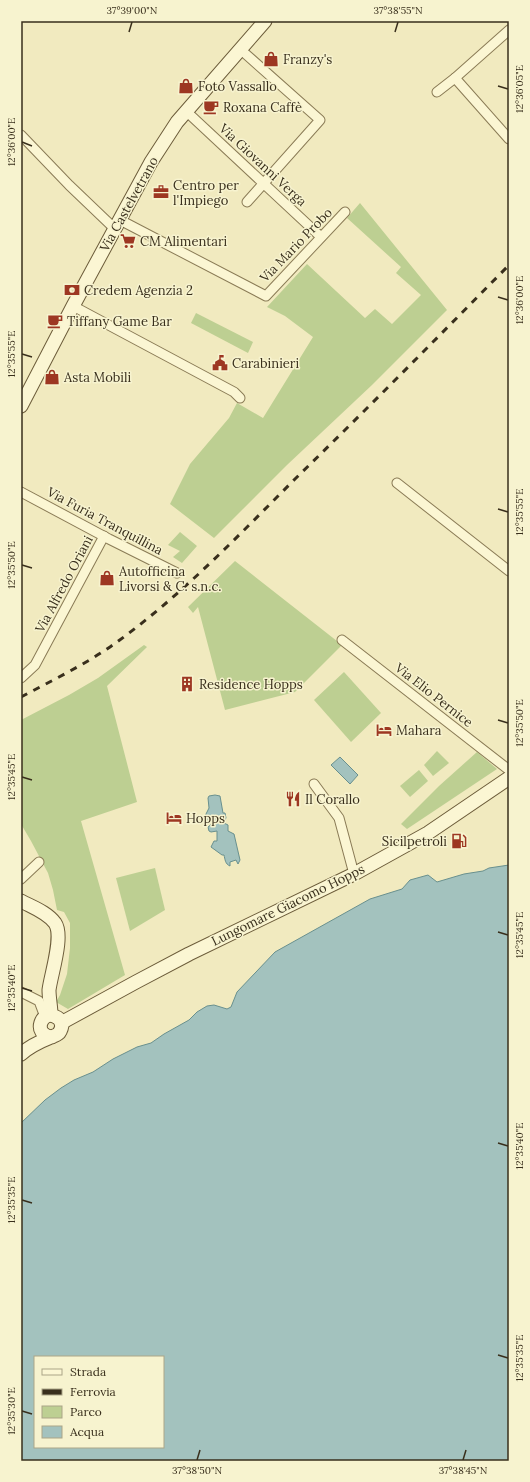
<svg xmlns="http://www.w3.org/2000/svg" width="530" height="1482" font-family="Lora,serif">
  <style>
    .green { fill: #bdcf92 }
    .water { fill: #a3c2be; stroke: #69908e; fill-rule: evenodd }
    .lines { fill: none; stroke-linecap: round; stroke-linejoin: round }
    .minor-casing { stroke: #8a7b56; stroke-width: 11 }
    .secondary-casing { stroke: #6c5c3a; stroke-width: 15 }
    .minor { stroke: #fbf6d3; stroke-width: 9 }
    .secondary { stroke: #fbf6d3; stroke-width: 13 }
    .rail { stroke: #392f1c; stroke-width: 3; stroke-dasharray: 7 7; stroke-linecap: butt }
    .ticks { fill: none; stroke: #392f1c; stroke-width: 1.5 }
    .labels { text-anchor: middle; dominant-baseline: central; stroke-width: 3; stroke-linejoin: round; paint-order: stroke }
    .poi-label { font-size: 13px; fill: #392f1c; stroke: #f7f3cf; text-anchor: start }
    .street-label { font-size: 13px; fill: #392f1c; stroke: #f7f3cf }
    .neatline { fill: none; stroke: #392f1c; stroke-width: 1.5 }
    .ticks-label { font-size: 10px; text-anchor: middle; fill: #392f1c }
  </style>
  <rect width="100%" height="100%" fill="#f1eabf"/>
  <g class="green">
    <polygon points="360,203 447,310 372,385 287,465 214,538 170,504 190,464 229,418 237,403 263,418 313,337 285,316 267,307 307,264 365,318 375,309 392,324 421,295 396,273 401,267 347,218"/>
    <polygon points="196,313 253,342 248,353 191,323"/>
    <polygon points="180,532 197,546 182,563 173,557 180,551 168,545"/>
    <polygon points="235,561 342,645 295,692 225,710 198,607 193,613 188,607"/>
    <polygon points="144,645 147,647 107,686 137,802 81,821 125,975 68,1009 56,1002 60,995 67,974 70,948 70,923 64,912 57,910 53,890 48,873 31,841 21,824 21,720 69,695 98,678"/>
    <polygon points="344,672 381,713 351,742 314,700"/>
    <polygon points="437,751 449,763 433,776 424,765"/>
    <polygon points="477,752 497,769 407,829 401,824 439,786"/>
    <polygon points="419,770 428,781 410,797 400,786"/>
    <polygon points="155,868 165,910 130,931 116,878"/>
  </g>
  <g class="water">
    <polygon points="340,757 358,775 350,784 331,765"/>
    <path d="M215 795 220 796 223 813H225L226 818 224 821V823L228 825V831L234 834 240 860 238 864 236 860 230 862V866C225 864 225 859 224 855H222L211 847 214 841H217V831L211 832 209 831 208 827 213 823 212 820H207L205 816 209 808 208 798 209 796Z"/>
    <path d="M509 865V1461H21V1123L45 1100 61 1088 74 1080 93 1072 113 1059 137 1047 151 1043 164 1034 189 1020 197 1012 207 1006 214 1005 227 1009 231 1007 237 992 275 952 370 899 402 889 410 880 428 875 437 882 464 874 483 871 489 868ZM35 1357H163V1447H35Z"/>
  </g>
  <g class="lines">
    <defs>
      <g id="minor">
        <polyline points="240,49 320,120 247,202"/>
        <polyline points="455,78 509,139"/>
        <polyline points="437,92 455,78 509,30"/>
        <polyline points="187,112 321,237"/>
        <polyline points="21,135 69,185 115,229"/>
        <polyline points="120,220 266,296 345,212"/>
        <polyline points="73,306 234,392 240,398"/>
        <polyline points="397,483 509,571"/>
        <polyline points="21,492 109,539 177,573"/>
        <polyline points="342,640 509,770"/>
        <polyline points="21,678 35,665 104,536"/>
        <polyline points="314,784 339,818 354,874"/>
        <polyline points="21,879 39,862"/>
        <polyline points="21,992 39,1001 45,1017"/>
      </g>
      <g id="secondary">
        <polyline points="21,406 73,306 151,162 177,122 265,21"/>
        <path d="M21 901C32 907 47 912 55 923 64 936 51 974 49 990 49 998 51 1007 51 1015"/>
        <polyline points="61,1023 136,982 189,954 354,874 428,833 509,778"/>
        <path d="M21 1054C29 1047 41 1041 51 1037 54 1036 57 1035 59 1033 61 1030 62 1027 62 1024 61 1021 59 1018 56 1017 42 1008 31 1035 52 1037"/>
      </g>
    </defs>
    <use href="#minor" class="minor-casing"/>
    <use href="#secondary" class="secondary-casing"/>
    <use href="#minor" class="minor"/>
    <use href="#secondary" class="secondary"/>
    <path class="rail" d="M21 697C51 681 82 666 110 647 178 599 236 538 295 479 367 409 438 337 509 265"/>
  </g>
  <path class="ticks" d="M129 32 132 22M395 32 398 22M498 86 508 89M22 142 32 146M498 297 508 300M22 354 32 357M498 509 508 512M22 565 32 568M498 720 508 723M22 777 32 780M498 932 508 935M22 988 32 991M498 1143 508 1146M22 1200 32 1203M498 1355 508 1358M22 1411 32 1414M197 1460 200 1450M463 1460 466 1450"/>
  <defs>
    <symbol id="shop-bare" viewBox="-9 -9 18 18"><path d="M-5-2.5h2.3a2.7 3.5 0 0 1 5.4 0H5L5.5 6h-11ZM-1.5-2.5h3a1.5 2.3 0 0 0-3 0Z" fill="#9d3722" stroke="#f7f3cf" stroke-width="2.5" paint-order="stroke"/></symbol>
    <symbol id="cafe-bare" viewBox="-9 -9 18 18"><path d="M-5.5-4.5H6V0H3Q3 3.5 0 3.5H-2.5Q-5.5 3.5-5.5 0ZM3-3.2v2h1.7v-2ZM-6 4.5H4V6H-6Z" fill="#9d3722" stroke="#f7f3cf" stroke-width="2.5" paint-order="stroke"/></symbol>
    <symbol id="office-bare" viewBox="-9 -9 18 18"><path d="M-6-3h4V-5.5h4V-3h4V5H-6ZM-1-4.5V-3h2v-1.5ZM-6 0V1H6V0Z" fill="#9d3722" stroke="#f7f3cf" stroke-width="2.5" paint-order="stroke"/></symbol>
    <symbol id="supermarket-bare" viewBox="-9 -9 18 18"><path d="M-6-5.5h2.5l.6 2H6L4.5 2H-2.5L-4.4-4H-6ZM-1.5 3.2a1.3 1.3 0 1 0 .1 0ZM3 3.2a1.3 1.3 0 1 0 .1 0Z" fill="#9d3722" stroke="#f7f3cf" stroke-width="2.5" paint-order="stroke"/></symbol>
    <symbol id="bank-bare" viewBox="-9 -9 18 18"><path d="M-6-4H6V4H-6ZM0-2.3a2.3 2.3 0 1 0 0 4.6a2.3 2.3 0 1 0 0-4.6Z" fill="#9d3722" stroke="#f7f3cf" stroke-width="2.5" paint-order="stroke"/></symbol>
    <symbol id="civic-bare" viewBox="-9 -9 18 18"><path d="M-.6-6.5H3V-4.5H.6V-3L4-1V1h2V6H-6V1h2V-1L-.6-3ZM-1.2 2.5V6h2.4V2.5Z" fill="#9d3722" stroke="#f7f3cf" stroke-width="2.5" paint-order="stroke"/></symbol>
    <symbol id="building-bare" viewBox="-9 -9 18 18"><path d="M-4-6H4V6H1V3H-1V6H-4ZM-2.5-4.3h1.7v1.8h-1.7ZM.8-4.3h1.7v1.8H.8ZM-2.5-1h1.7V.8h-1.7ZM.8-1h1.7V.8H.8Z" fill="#9d3722" stroke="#f7f3cf" stroke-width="2.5" paint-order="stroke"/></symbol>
    <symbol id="hotel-bare" viewBox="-9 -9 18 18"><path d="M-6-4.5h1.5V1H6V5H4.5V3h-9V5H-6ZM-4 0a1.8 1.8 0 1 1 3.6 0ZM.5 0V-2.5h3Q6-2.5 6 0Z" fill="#9d3722" stroke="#f7f3cf" stroke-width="2.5" paint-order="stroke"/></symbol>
    <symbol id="restaurant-bare" viewBox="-9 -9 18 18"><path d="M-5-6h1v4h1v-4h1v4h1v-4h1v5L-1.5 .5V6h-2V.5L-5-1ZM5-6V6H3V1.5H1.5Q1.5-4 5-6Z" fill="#9d3722" stroke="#f7f3cf" stroke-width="2.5" paint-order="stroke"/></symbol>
    <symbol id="fuel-bare" viewBox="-9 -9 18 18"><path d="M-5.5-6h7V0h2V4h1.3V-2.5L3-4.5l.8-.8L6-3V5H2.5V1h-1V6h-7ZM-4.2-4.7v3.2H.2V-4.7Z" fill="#9d3722" stroke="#f7f3cf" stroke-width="2.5" paint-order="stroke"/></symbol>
  </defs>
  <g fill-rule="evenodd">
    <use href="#shop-bare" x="260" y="48" width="22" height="22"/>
    <use href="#shop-bare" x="175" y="75" width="22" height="22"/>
    <use href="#cafe-bare" x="200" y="96" width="22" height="22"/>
    <use href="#office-bare" x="150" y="181" width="22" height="22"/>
    <use href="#supermarket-bare" x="117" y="230" width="22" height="22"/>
    <use href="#bank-bare" x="61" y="279" width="22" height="22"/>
    <use href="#cafe-bare" x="44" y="310" width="22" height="22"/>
    <use href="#civic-bare" x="209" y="352" width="22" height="22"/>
    <use href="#shop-bare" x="41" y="366" width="22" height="22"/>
    <use href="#shop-bare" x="96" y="567" width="22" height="22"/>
    <use href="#building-bare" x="176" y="673" width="22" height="22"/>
    <use href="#hotel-bare" x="373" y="719" width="22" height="22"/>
    <use href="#restaurant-bare" x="282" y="788" width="22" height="22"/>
    <use href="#hotel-bare" x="163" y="807" width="22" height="22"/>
    <use href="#fuel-bare" x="448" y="830" width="22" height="22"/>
  </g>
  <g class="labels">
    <g class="poi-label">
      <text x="283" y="59">Franzy's</text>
      <text x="198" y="86">Foto Vassallo</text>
      <text x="223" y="107">Roxana Caffè</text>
      <text x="173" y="185">Centro per<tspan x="173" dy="15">l'Impiego</tspan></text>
      <text x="140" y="241">CM Alimentari</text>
      <text x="84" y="290">Credem Agenzia 2</text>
      <text x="67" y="321">Tiffany Game Bar</text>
      <text x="232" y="363">Carabinieri</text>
      <text x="64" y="377">Asta Mobili</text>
      <text x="119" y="571">Autofficina<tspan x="119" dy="15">Livorsi &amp; C. s.n.c.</tspan></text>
      <text x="199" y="684">Residence Hopps</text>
      <text x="396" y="730">Mahara</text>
      <text x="305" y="799">Il Corallo</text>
      <text x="186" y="818">Hopps</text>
      <text x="447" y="841" text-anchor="end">Sicilpetroli</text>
    </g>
    <g class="street-label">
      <text transform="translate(263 165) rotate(43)">Via Giovanni Verga</text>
      <text transform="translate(129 204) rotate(-61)">Via Castelvetrano</text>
      <text transform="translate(296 245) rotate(-46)">Via Mario Probo</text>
      <text transform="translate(105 521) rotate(28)">Via Furia Tranquillina</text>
      <text transform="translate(64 584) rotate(-62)">Via Alfredo Oriani</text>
      <text transform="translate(434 695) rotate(38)">Via Elio Pernice</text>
      <text transform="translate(288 905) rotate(-26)">Lungomare Giacomo Hopps</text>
    </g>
  </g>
  <rect width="530" height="1482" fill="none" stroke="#f7f3cf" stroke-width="44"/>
  <rect x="34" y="1356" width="130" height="92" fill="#f7f3cf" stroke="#aba587"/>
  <rect x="42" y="1369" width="20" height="6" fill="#fbf6d3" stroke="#aba587"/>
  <text x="70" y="1376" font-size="12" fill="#392f1c">Strada</text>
  <rect x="42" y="1389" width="20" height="6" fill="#392f1c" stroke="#aba587"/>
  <text x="70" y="1396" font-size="12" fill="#392f1c">Ferrovia</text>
  <rect x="42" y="1406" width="20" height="12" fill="#bdcf92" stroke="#aba587"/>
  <text x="70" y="1416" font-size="12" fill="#392f1c">Parco</text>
  <rect x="42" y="1426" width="20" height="12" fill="#a3c2be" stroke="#aba587"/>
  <text x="70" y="1436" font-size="12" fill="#392f1c">Acqua</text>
  <rect x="22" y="22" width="486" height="1438" class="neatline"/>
  <g class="ticks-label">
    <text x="132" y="14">37°39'00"N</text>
    <text x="398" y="14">37°38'55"N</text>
    <text transform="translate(519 89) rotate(-90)" y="4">12°36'05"E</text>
    <text transform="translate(11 142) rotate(-90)" y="4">12°36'00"E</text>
    <text transform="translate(519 300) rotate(-90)" y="4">12°36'00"E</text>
    <text transform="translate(11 354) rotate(-90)" y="4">12°35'55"E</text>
    <text transform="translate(519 512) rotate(-90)" y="4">12°35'55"E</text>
    <text transform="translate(11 565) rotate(-90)" y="4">12°35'50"E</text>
    <text transform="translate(519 723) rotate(-90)" y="4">12°35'50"E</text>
    <text transform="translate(11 777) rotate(-90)" y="4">12°35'45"E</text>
    <text transform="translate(519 935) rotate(-90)" y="4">12°35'45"E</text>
    <text transform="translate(11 988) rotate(-90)" y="4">12°35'40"E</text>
    <text transform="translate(519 1146) rotate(-90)" y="4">12°35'40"E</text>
    <text transform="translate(11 1200) rotate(-90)" y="4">12°35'35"E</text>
    <text transform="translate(519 1358) rotate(-90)" y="4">12°35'35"E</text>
    <text transform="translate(11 1411) rotate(-90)" y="4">12°35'30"E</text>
    <text x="197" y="1474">37°38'50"N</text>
    <text x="463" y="1474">37°38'45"N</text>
  </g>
</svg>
